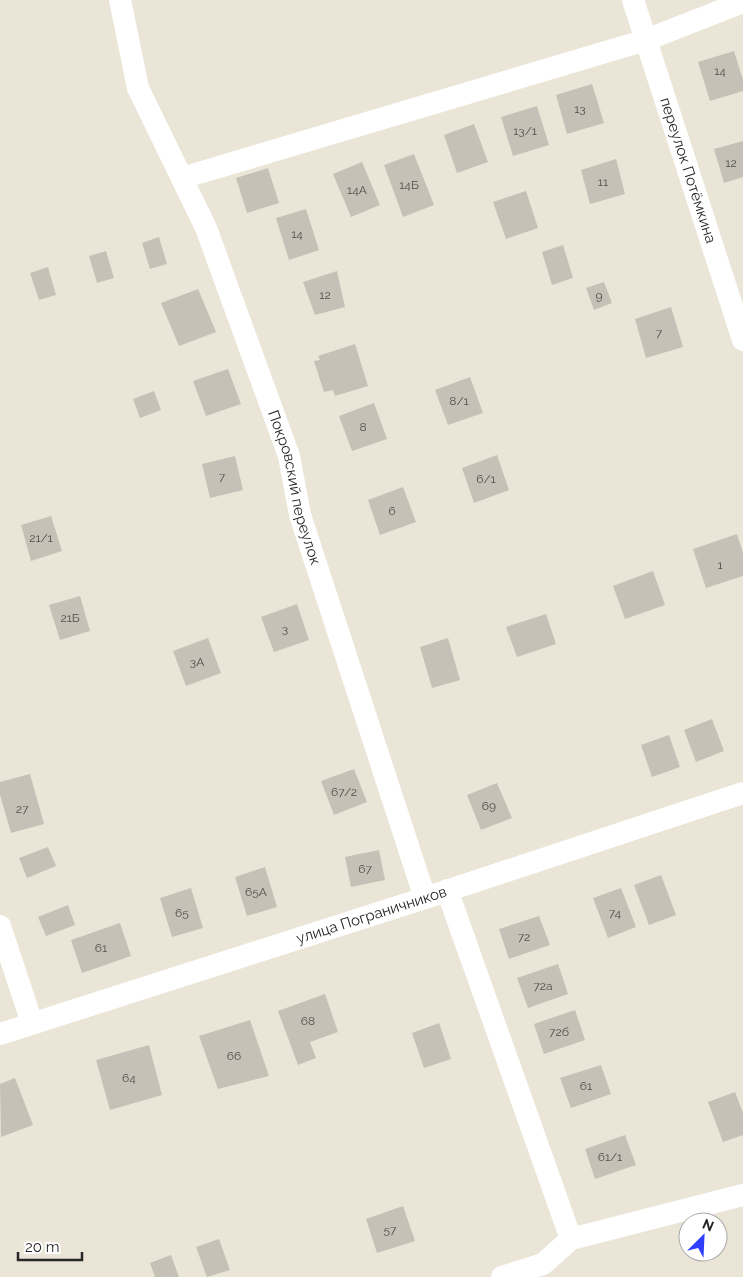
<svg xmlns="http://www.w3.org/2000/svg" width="743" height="1277" font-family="Raleway,sans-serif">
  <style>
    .building { fill: #c6c1b7 }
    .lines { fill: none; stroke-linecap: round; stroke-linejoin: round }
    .minor { stroke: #fff; stroke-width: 22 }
    .labels { text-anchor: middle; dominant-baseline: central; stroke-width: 4; stroke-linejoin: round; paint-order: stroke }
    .number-label { font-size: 12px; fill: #4f4e4b }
    .street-label { font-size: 15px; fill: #272727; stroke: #fff }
  </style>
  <rect width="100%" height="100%" fill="#ebe5d7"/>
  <g class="building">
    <polygon points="734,51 743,80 743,91 710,101 698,62"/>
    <polygon points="592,84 604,123 567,134 556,95"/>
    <polygon points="537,106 549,145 513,156 501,117"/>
    <polygon points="474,124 488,162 457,173 444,135"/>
    <polygon points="743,141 743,177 724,183 714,149"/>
    <polygon points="414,154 434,205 403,217 384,165"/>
    <polygon points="616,159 625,194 590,204 581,170"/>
    <polygon points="362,162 380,205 351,217 333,174"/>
    <polygon points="268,168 279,203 247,213 236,178"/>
    <polygon points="526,191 538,228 506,239 493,202"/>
    <polygon points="306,209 319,250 289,260 276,218"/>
    <polygon points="159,237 167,264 150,269 142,243"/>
    <polygon points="563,245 573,278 552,285 542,252"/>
    <polygon points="106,251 114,278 97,283 89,256"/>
    <polygon points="48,267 56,295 39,300 30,273"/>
    <polygon points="337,271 345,307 315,315 303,282"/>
    <polygon points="604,282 612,303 594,310 586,288"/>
    <polygon points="198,289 216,332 179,346 161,303"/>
    <polygon points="671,307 683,347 646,358 635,319"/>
    <polygon points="355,344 368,386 335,396 333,390 324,392 314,361 320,360 318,356"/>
    <polygon points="228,369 241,404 206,416 193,381"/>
    <polygon points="470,377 483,413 448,425 435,390"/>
    <polygon points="154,391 161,410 140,418 133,399"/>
    <polygon points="374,403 387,439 352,451 339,416"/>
    <polygon points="497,455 509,490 474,503 462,468"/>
    <polygon points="235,456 243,490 210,498 202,464"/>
    <polygon points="403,487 416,522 380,535 368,500"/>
    <polygon points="51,516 62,551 31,561 21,525"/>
    <polygon points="737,534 743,553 743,576 706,588 693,549"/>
    <polygon points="653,571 665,605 625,619 613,586"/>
    <polygon points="80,596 90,631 60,640 49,605"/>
    <polygon points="297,604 309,640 274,652 261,617"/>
    <polygon points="546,614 556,644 517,657 506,627"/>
    <polygon points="208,638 221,673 186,686 173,651"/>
    <polygon points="448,638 460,680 432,688 420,647"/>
    <polygon points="712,719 724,751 696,762 684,730"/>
    <polygon points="669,735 680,767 652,777 641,745"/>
    <polygon points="354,769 367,802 334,815 321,781"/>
    <polygon points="30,774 44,824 11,833 0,795 0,782"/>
    <polygon points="497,783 512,818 481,830 467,795"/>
    <polygon points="48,847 56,866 27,878 19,858"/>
    <polygon points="379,850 385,880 351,887 345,857"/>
    <polygon points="265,867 277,907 247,916 235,877"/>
    <polygon points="661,875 676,915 649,925 634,885"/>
    <polygon points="191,888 203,928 172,937 160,898"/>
    <polygon points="621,888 636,927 608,938 593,898"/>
    <polygon points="68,905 75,925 46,936 38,917"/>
    <polygon points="539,916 550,945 509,959 499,929"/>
    <polygon points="120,923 131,956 82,973 71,940"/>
    <polygon points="558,964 568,994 528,1008 517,978"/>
    <polygon points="325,994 338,1032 310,1042 316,1058 298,1065 278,1011"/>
    <polygon points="575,1010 585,1040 544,1054 534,1024"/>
    <polygon points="250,1020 269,1076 218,1089 199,1036"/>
    <polygon points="439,1023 451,1059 424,1068 412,1033"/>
    <polygon points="149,1045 162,1095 110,1110 96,1060"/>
    <polygon points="601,1065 611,1094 571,1108 560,1078"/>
    <polygon points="15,1078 33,1125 1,1137 0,1084"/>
    <polygon points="735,1092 743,1113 743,1135 723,1142 708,1102"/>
    <polygon points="625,1135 636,1165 595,1179 585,1149"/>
    <polygon points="403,1206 415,1241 377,1253 366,1219"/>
    <polygon points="219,1239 230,1270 207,1277 196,1247"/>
    <polygon points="171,1255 179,1277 155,1277 150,1263"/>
  </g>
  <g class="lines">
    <g class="minor">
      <path id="s1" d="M120 0 138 88 206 228 289 456 300 515 425 898"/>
      <path id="s2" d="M633 0 743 340"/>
      <polyline points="182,178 646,40 743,2"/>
      <polyline points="447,890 571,1239"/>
      <polyline points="0,926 32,1023"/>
      <path id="s3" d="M0 1034 425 898 743 793"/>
      <polyline points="502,1277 543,1264 571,1239 743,1195"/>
    </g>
  </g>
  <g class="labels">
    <g class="number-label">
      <text x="720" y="71">14</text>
      <text x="580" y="109">13</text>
      <text x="525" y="131">13/1</text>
      <text x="731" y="163">12</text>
      <text x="603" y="182">11</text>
      <text x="409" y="185">14Б</text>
      <text x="357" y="190">14А</text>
      <text x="297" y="234">14</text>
      <text x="325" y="295">12</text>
      <text x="599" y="296">9</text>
      <text x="659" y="333">7</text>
      <text x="459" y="401">8/1</text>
      <text x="363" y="427">8</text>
      <text x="222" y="477">7</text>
      <text x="486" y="479">6/1</text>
      <text x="392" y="511">6</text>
      <text x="41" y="538">21/1</text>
      <text x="720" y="565">1</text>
      <text x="70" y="618">21Б</text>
      <text x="285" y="629">3</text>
      <text x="197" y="662">3А</text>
      <text x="344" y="792">67/2</text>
      <text x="489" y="806">69</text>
      <text x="22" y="809">27</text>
      <text x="365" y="869">67</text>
      <text x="256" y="892">65А</text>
      <text x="182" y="913">65</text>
      <text x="615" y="913">74</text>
      <text x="524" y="937">72</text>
      <text x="101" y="948">61</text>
      <text x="543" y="986">72а</text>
      <text x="308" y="1021">68</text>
      <text x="559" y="1032">72б</text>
      <text x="234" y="1056">66</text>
      <text x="129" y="1078">64</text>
      <text x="586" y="1086">61</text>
      <text x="610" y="1157">61/1</text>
      <text x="390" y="1230">57</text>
    </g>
    <g class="street-label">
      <text stroke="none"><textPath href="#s2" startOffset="179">переулок Потёмкина</textPath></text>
      <text stroke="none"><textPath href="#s1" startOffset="520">Покровский переулок</textPath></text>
      <text stroke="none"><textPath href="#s3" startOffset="390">улица Пограничников</textPath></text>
    </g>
  </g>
  <g transform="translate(703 1237) rotate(24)"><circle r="24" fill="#ffffff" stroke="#a9a9a9"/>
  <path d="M0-4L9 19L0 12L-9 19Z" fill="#303fff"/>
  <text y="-8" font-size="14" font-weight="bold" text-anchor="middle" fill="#272727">N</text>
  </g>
  <path d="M18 1252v8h64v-8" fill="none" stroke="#272727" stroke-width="2.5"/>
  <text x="25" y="1252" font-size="15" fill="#272727" stroke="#ffffff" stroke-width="4" paint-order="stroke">20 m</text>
</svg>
